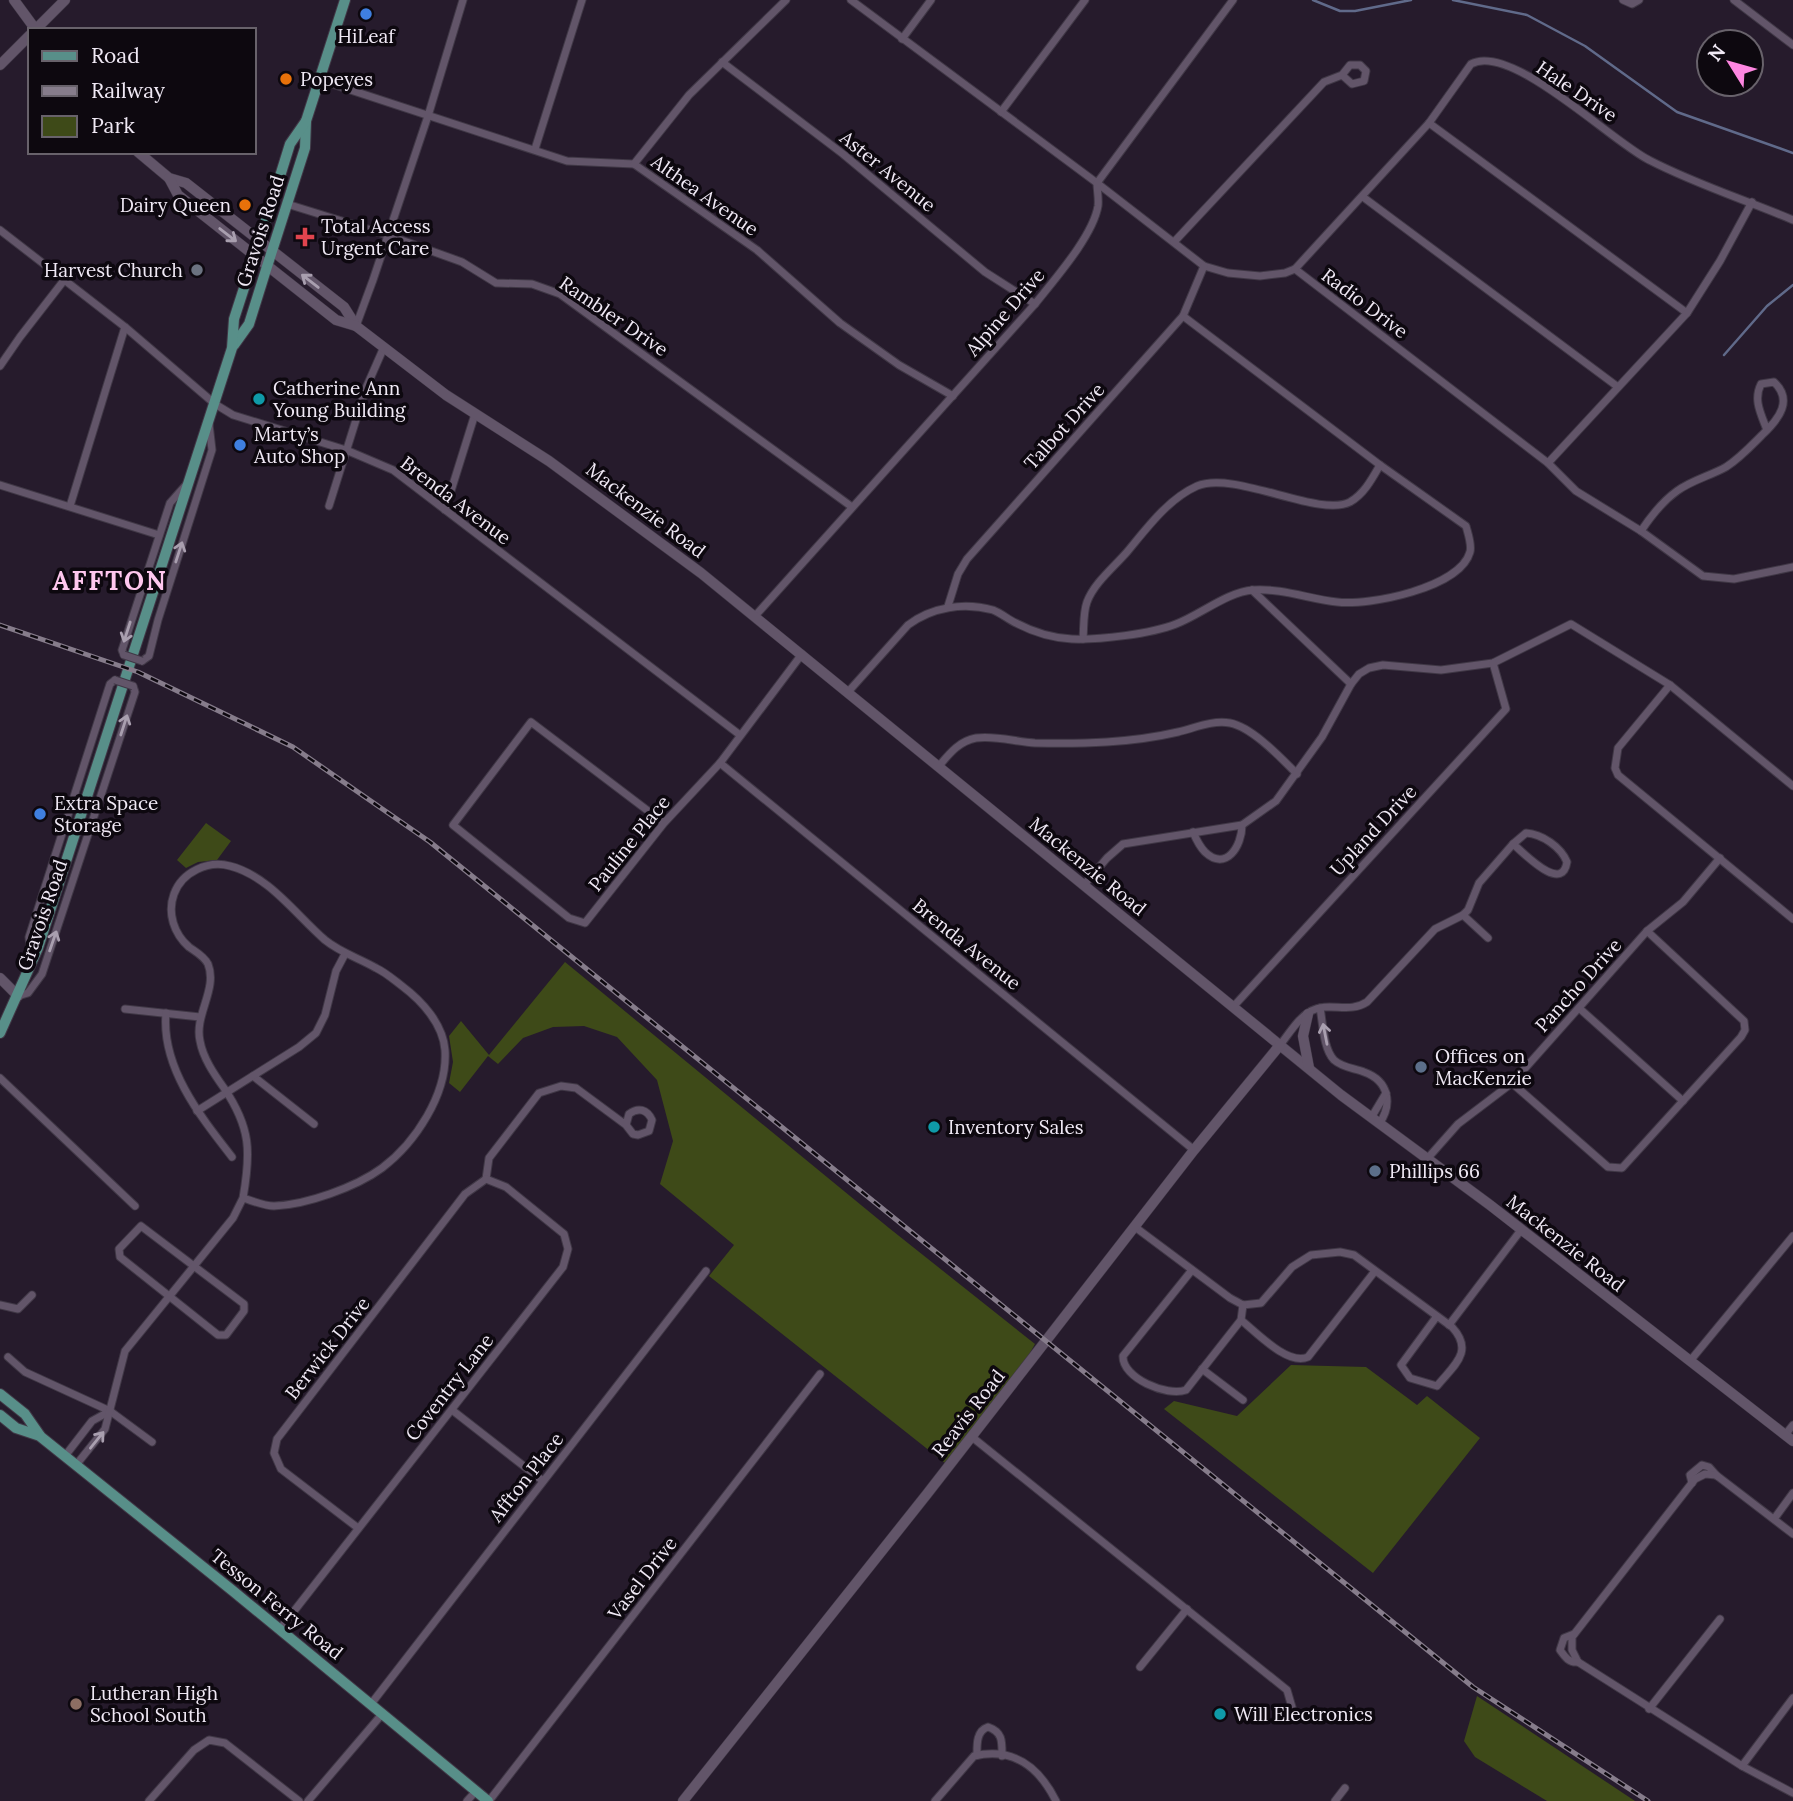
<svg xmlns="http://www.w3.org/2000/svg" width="1793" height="1801" font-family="Lora,serif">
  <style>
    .green { fill: #3e4a18 }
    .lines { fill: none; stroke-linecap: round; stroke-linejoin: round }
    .stream { stroke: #606a8a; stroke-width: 2.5 }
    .street-casing { stroke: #403846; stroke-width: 9 }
    .secondary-casing { stroke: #403846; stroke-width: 11 }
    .primary-casing { stroke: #403846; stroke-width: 12 }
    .street { stroke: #625569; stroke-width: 7 }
    .secondary { stroke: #625569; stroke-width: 10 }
    .primary { stroke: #588f89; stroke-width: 10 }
    .rail-casing { stroke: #867c8b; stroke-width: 5 }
    .rail { stroke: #0d080f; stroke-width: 2.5; stroke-dasharray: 8; stroke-linecap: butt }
    .street-bridge-casing { stroke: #403846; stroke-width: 9; stroke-linecap: butt }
    .street-bridge { stroke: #625569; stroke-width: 7 }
    .oneway { stroke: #a99faf }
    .shop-dot { fill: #3f7fe0; stroke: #0d080f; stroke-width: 2.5 }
    .food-dot { fill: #e8710a; stroke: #0d080f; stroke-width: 2.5 }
    .health-dot { fill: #e0444e; stroke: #0d080f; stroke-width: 2.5 }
    .worship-dot { fill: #6b7280; stroke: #0d080f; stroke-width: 2.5 }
    .culture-dot { fill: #0f9aa8; stroke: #0d080f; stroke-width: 2.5 }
    .service-dot { fill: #5c6f8a; stroke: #0d080f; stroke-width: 2.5 }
    .education-dot { fill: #8d6e63; stroke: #0d080f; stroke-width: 2.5 }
    .labels { text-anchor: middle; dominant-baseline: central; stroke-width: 7; stroke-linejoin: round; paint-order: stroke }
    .poi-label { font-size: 19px; fill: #f0e9f5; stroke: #0d080f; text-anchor: start }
    .street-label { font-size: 19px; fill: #f0e9f5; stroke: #0d080f }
    .district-label { font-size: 26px; font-weight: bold; letter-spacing: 2px; fill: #fec7ee; stroke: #0d080f }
  </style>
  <rect width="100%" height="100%" fill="#261b2c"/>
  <g class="green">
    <polygon points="206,823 231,841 217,860 198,862 186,868 177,860"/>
    <polygon points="565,962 889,1228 1035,1344 1027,1358 945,1463 709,1276 734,1245 660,1184 673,1141 657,1080 617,1037 584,1026 553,1027 523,1038 498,1064 488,1056 460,1092 449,1083 453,1062 449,1036 461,1021 489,1055"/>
    <polygon points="1291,1365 1366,1367 1417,1405 1427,1396 1480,1438 1373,1573 1164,1409 1174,1401 1237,1416"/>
    <polygon points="1477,1696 1635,1801 1547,1801 1475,1757 1464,1741"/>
  </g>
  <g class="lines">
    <g class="stream">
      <polyline points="1313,0 1340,11 1355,11 1411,0"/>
      <polyline points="1453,0 1527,15 1585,46 1677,112 1793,153"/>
      <polyline points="1724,355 1767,306 1793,285"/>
    </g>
    <defs>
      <g id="street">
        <polyline points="851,0 1097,183 1204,266 1228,273 1260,276 1285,273 1295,269 1548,463 1576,491 1641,531 1703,576 1734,579 1793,567"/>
        <polyline points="1623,0 1632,4 1639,0"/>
        <polyline points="1734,0 1793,45"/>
        <polyline points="902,39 931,0"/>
        <polyline points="722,62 843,154 985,272 1035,304"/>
        <polyline points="320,80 567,161 634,164 757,250 840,323 899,365 953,396"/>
        <polyline points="1001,112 1085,0"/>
        <polyline points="1429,123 1687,313"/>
        <polyline points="535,149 582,0"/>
        <polyline points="634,164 689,95 786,0"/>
        <polyline points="1363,197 1618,387"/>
        <polyline points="287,204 387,235 462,262 496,283 532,284 560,294 852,507"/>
        <polyline points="0,230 125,327 215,404 233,415 346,450 393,470 740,735"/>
        <polyline points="1174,242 1324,82 1342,75 1350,65 1360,65 1366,71 1364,81 1352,84 1342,75"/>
        <path d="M1295 269 1429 123 1471 64C1511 42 1612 142 1649 160 1695 184 1746 200 1793 220"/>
        <polyline points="356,326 373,280 428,116 463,0"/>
        <polyline points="0,366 20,337 65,279"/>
        <polyline points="1548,463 1687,313 1720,261 1752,202"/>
        <polyline points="0,485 159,535"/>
        <polyline points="70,506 125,327"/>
        <polyline points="329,506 366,388 384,347"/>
        <polyline points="445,510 475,414"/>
        <path d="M1641 531C1651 516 1663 501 1677 491 1692 480 1710 476 1726 467 1740 458 1751 446 1762 435 1780 418 1793 400 1774 382L1761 384C1753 400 1761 414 1767 430"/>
        <polyline points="1252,590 1351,684"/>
        <polyline points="948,606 958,574 967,559 1183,316 1204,266"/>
        <path d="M755 616 1035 304C1054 280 1093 236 1098 206 1099 199 1097 190 1097 183L1233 0"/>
        <path d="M1083 639C1084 627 1083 613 1087 602 1094 583 1114 567 1127 552 1147 528 1168 499 1197 486 1234 470 1319 518 1350 502 1364 494 1372 479 1380 465"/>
        <polyline points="124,655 122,650 124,644 170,503 185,486"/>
        <polyline points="142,661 149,656 158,620 212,450 209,424"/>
        <polyline points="1670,685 1618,748 1615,768 1618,775 1793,919"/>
        <path d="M848 692 908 625C932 607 964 602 993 610 1001 613 1009 620 1016 623 1033 632 1053 638 1072 639 1099 640 1151 634 1176 624 1200 615 1227 592 1253 590 1282 588 1309 599 1337 602 1369 606 1460 588 1470 552 1472 544 1468 534 1466 526L1380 465 1183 316"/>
        <polyline points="720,763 1194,1150"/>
        <path d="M939 766C949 754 959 741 976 738 995 735 1016 742 1035 743 1082 744 1131 743 1178 732 1195 728 1212 720 1230 723 1252 727 1281 758 1297 774"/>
        <polyline points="664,823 531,722 453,825 569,918 585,923 664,823 720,763 802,654"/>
        <path d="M1193 832C1196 839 1199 846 1205 852 1226 872 1242 846 1242 825"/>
        <path d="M1526 833C1542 834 1561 847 1567 862 1562 894 1524 853 1513 844Z"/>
        <polyline points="1084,885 1107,858 1123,844 1242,825 1276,801 1322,737 1351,684 1359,674 1369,668 1383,665 1441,670 1493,663 1571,624 1670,685 1793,786"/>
        <polyline points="1463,915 1488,938"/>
        <polyline points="31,958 29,937 108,690 110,684 115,680"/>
        <polyline points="18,996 28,993 42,974 135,692 133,686"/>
        <polyline points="1233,1007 1506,709 1493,663"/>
        <path d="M1320 1008C1323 1023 1323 1048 1334 1060 1343 1068 1354 1068 1364 1072 1389 1081 1393 1104 1379 1124"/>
        <polyline points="1579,1008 1683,1101"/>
        <polyline points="125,1009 200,1017"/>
        <path d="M166 1013C161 1067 200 1116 232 1157"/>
        <path d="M1280 1045C1289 1034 1298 1018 1311 1011 1329 1001 1349 1014 1367 1002L1435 929 1463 915 1468 910 1479 883 1513 844"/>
        <polyline points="253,1076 314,1124"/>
        <polyline points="0,1078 135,1206"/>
        <polyline points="1512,1083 1608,1167 1622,1168 1741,1037 1745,1030 1744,1021 1647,931"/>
        <polyline points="197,1111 299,1047 316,1033 325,1015 336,971 345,954"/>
        <polyline points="1371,1118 1386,1093"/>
        <polyline points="1427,1159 1458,1124 1512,1083 1647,931 1683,902 1720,858"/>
        <path d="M486 1179 489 1158 539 1093 561 1086 576 1088 626 1125 633 1134 638 1135 649 1131 652 1120C647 1109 638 1107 629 1114L626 1125"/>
        <polygon points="141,1226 244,1304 244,1311 226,1335 218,1335 120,1257 119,1249"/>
        <path d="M1135 1227 1230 1298 1243 1305 1261 1303 1292 1267 1311 1255 1340 1252 1354 1255 1452 1327C1475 1352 1453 1366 1437 1386L1410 1378 1401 1365 1437 1316"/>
        <path d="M1192 1270 1123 1356C1122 1378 1167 1397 1186 1390L1241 1320 1243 1305"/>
        <polyline points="0,1305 18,1309 32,1295"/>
        <path d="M1241 1320C1257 1333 1288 1366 1308 1357L1375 1271"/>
        <polyline points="1449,1325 1521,1230"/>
        <polyline points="8,1357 25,1372 110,1411 152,1442"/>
        <polyline points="1690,1361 1793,1236"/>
        <polyline points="1202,1369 1243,1400"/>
        <polyline points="452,1410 543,1481"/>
        <polyline points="1785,1435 1793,1425"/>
        <polyline points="972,1437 1287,1690 1294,1714"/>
        <polyline points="65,1456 92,1421 110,1411"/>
        <path d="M76 1465 105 1429 125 1351 233 1218 243 1198C253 1201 264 1206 274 1206 306 1205 356 1187 382 1168 415 1143 448 1094 445 1050 443 1024 422 1001 402 986 394 980 385 972 376 968 359 958 341 953 325 940 296 915 269 876 230 866 208 860 182 872 174 894 167 913 174 934 189 947 196 952 204 956 208 964 218 989 194 1015 200 1041 203 1058 214 1074 224 1088 251 1128 251 1152 243 1198"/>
        <polyline points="1692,1483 1690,1475 1702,1465 1709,1467 1717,1476"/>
        <polyline points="1774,1519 1793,1493"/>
        <polyline points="358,1528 281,1469 274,1453 277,1439 465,1194 486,1179"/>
        <polyline points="1793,1534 1716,1475 1705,1474 1695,1479 1572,1637 1572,1650 1578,1662 1742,1766 1793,1793"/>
        <polyline points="280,1629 563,1267 568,1249 564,1234 506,1187 486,1179"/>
        <path d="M1574 1634 1564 1638 1560 1650C1565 1657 1569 1663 1578 1662"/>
        <polyline points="1140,1667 1187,1609"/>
        <polyline points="371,1704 706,1271"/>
        <polyline points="1649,1709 1720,1619"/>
        <path d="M977 1755C977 1745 976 1731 988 1727 1003 1732 1002 1742 1002 1756"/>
        <polyline points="1742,1766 1793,1698"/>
        <polyline points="149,1801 194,1750 209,1740 225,1743 299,1801"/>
        <polyline points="308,1801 383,1713"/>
        <polyline points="467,1801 476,1791"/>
        <polyline points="489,1801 820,1374"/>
        <path d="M935 1801 974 1756C1014 1747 1039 1767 1056 1801"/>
        <polyline points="1335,1801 1345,1788"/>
      </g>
      <g id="secondary">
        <polyline points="14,0 36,30"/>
        <polyline points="35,30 65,0"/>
        <polyline points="0,65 30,35"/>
        <polyline points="138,152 169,178 186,183 344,307 356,326"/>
        <polyline points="169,178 178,195 336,320 356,326 446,395 549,461 701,573 1341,1095 1490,1205 1793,1441"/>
        <polyline points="0,978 18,996"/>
        <polyline points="1308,1014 1303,1036 1309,1068"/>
        <polyline points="683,1801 927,1494 1194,1150 1280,1045"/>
      </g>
      <g id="primary">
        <polyline points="234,345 249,324 264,276 305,148 306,121 345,0"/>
        <polyline points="0,1033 38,948 232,348 234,319 276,189 290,144 306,121"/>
        <polyline points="0,1394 25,1414 41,1437 233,1591 488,1801"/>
        <polyline points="0,1415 16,1428 40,1436"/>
      </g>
    </defs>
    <use href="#street" class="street-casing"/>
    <use href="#secondary" class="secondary-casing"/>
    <use href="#primary" class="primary-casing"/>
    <use href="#street" class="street"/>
    <use href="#secondary" class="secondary"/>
    <use href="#primary" class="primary"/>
    <defs>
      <polyline id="rail" points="0,625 138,672 293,747 430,842 1473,1687 1648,1801"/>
    </defs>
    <use href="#rail" class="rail-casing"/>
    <use href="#rail" class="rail"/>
    <defs>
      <g id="street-bridge">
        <polyline points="124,655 142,661"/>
        <polyline points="115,680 133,686"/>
      </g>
    </defs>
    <use href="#street-bridge" class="street-bridge-casing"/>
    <use href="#street-bridge" class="street-bridge"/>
  </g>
  <defs><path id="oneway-shaft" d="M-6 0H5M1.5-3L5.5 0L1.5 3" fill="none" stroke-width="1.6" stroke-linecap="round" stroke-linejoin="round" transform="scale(1.75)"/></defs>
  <g class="oneway">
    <use href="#oneway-shaft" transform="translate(228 235) rotate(38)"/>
    <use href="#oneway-shaft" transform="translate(310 281) rotate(-142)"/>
    <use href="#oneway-shaft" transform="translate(179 552) rotate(-72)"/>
    <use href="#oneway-shaft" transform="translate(127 632) rotate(108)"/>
    <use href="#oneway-shaft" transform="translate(124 725) rotate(-72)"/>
    <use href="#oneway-shaft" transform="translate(53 941) rotate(-71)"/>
    <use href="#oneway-shaft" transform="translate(1325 1034) rotate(-101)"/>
    <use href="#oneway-shaft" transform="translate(97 1440) rotate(-51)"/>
  </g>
  <g class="shop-dot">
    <circle cx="366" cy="14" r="7"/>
    <circle cx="240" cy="445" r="7"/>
    <circle cx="40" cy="814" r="7"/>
  </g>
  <g class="food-dot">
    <circle cx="286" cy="79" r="7"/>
    <circle cx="245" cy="205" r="7"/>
  </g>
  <path class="health-dot" d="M301.5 226.5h7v7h7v7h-7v7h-7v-7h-7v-7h7z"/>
  <circle class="worship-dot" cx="197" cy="270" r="7"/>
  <g class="culture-dot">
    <circle cx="259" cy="399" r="7"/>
    <circle cx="934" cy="1127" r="7"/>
    <circle cx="1220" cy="1714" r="7"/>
  </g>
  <g class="service-dot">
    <circle cx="1421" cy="1067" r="7"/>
    <circle cx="1375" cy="1171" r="7"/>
  </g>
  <circle class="education-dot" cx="76" cy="1704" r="7"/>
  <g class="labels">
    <g class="poi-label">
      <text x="366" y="36" text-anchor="middle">HiLeaf</text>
      <text x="300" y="79">Popeyes</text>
      <text x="231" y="205" text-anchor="end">Dairy Queen</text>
      <text x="321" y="226">Total Access<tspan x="321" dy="22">Urgent Care</tspan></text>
      <text x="183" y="270" text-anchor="end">Harvest Church</text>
      <text x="273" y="388">Catherine Ann<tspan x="273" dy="22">Young Building</tspan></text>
      <text x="254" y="434">Marty’s<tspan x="254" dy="22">Auto Shop</tspan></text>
      <text x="54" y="803">Extra Space<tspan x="54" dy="22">Storage</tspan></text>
      <text x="1435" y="1056">Offices on<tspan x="1435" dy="22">MacKenzie</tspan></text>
      <text x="948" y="1127">Inventory Sales</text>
      <text x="1389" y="1171">Phillips 66</text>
      <text x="90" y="1693">Lutheran High<tspan x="90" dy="22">School South</tspan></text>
      <text x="1234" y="1714">Will Electronics</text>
    </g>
    <g class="street-label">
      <text transform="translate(1577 91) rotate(34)">Hale Drive</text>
      <text transform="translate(888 171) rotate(39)">Aster Avenue</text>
      <text transform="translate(705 195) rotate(35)">Althea Avenue</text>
      <text transform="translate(260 231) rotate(-72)">Gravois Road</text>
      <text transform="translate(1365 303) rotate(37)">Radio Drive</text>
      <text transform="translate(1005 312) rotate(-49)">Alpine Drive</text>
      <text transform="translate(614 316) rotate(34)">Rambler Drive</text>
      <text transform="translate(1064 426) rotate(-48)">Talbot Drive</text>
      <text transform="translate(456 500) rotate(37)">Brenda Avenue</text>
      <text transform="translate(646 510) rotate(37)">Mackenzie Road</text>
      <text transform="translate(1373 830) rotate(-47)">Upland Drive</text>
      <text transform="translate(629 843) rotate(-51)">Pauline Place</text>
      <text transform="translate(1088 866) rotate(39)">Mackenzie Road</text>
      <text transform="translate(42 915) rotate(-71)">Gravois Road</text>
      <text transform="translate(967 944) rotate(39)">Brenda Avenue</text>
      <text transform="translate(1578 985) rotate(-48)">Pancho Drive</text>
      <text transform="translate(1566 1243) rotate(38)">Mackenzie Road</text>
      <text transform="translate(327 1348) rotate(-52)">Berwick Drive</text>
      <text transform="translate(449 1387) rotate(-52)">Coventry Lane</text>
      <text transform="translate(968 1413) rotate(-52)">Reavis Road</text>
      <text transform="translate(526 1477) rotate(-52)">Affton Place</text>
      <text transform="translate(642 1578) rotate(-52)">Vasel Drive</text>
      <text transform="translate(277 1604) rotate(39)">Tesson Ferry Road</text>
    </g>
    <g class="district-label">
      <text x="110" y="580">AFFTON</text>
    </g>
  </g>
  <rect x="28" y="28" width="228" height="126" fill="#0d080f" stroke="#68626b" stroke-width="2"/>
  <rect x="42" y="51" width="35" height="10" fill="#588f89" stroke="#68626b" stroke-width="2"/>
  <text x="91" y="63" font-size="21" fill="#f0e9f5">Road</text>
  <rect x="42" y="86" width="35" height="10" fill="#867c8b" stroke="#68626b" stroke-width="2"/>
  <text x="91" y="98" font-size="21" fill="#f0e9f5">Railway</text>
  <rect x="42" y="116" width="35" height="21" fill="#3e4a18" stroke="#68626b" stroke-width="2"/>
  <text x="91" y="133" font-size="21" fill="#f0e9f5">Park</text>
  <g transform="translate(1730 63) rotate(307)"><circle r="33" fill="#0d080f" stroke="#68626b" stroke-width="2"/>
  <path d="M0-5L12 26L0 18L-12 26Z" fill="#fe86e1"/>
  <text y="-10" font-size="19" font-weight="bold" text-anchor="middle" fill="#f0e9f5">N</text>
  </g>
</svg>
